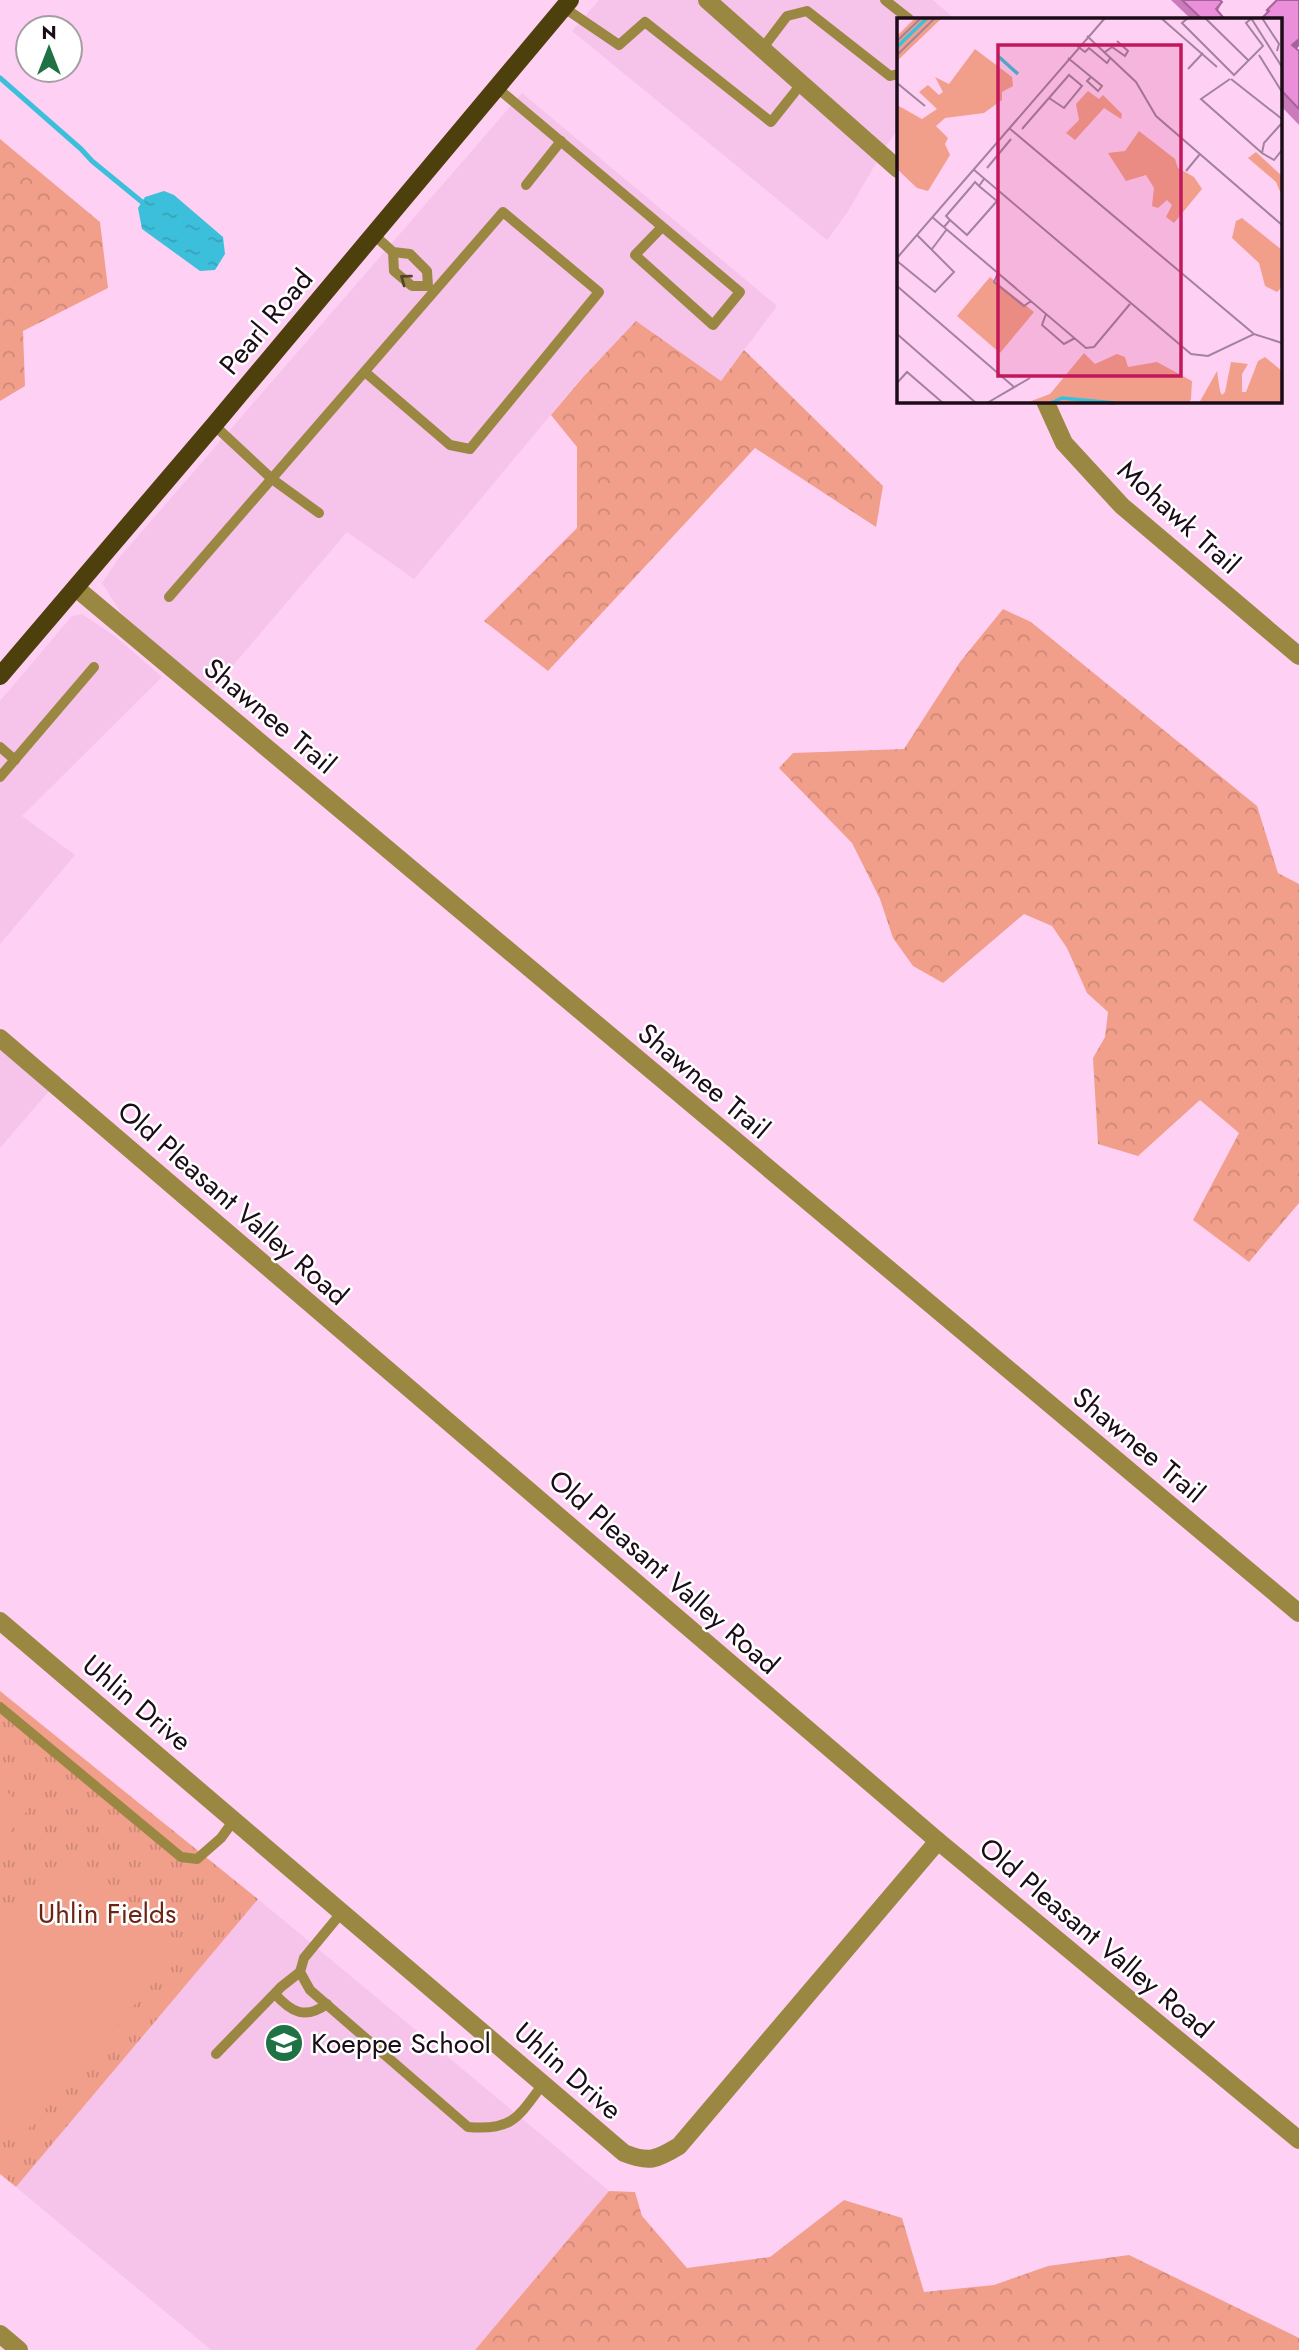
<svg xmlns="http://www.w3.org/2000/svg" width="1299" height="2350" font-family="Jost,sans-serif">
  <style>
    .built { fill: #f6c3ea }
    .forest { fill: url(#forest-crowns) }
    .park { fill: url(#park-tufts) }
    .pitch { fill: #f19f8b }
    .water { fill: url(#water-ripples) }
    .lines { fill: none; stroke-linecap: round; stroke-linejoin: round }
    .stream { stroke: #3cbfda; stroke-width: 5 }
    .lane { stroke: #9a8842; stroke-width: 10 }
    .street { stroke: #9a8842; stroke-width: 18 }
    .primary { stroke: #4d400c; stroke-width: 18 }
    .wall { fill: #cb7bbb }
    .shaded-wall { fill: #a56499 }
    .building { fill: #ec8fda; stroke: #a56499; stroke-width: 2 }
    .oneway { stroke: #54442b }
    .labels { text-anchor: middle; dominant-baseline: central; stroke-width: 5; stroke-linejoin: round; paint-order: stroke }
    .street-label { font-size: 28px; fill: #1b0c18; stroke: #fff }
    .park-label { font-size: 28px; fill: #6c2515; stroke: #fff }
    .poi-label { font-size: 28px; fill: #1b0c18; stroke: #fff; text-anchor: start }
    .inset-river { fill: none; stroke: #3cbfda; stroke-width: 3.5 }
    .inset-road { fill: none; stroke: #a3829c; stroke-width: 2 }
    .view { fill: #c2185b; fill-opacity: 0.15; stroke: #c2185b; stroke-width: 3.5 }
    .inset-edge { fill: none; stroke: #1b0c18; stroke-width: 3.5 }
  </style>
  <defs>
    <pattern id="forest-crowns" width="20" height="18" patternUnits="userSpaceOnUse" patternTransform="scale(1.75)"><rect width="20" height="18" fill="#f19f8b"/><path d="M2 6a3 3 0 1 1 6 0M12 15a3 3 0 1 1 6 0" fill="none" stroke="#ce8877"/></pattern>
    <pattern id="park-tufts" width="24" height="20" patternUnits="userSpaceOnUse" patternTransform="scale(1.75)"><rect width="24" height="20" fill="#f19f8b"/><path d="M3 7l-1-3M5 7V3M7 7l1-3M15 17l-1-3M17 17v-4M19 17l1-3" fill="none" stroke="#ce8877"/></pattern>
    <pattern id="water-ripples" width="26" height="14" patternUnits="userSpaceOnUse" patternTransform="scale(1.75)"><rect width="26" height="14" fill="#3cbfda"/><path d="M2 4q2-2 4 0t4 0M15 11q2-2 4 0t4 0" fill="none" stroke="#34a3ba"/></pattern>
  </defs>
  <rect width="100%" height="100%" fill="#fed1f4"/>
  <g class="built">
    <polygon points="599,0 933,0 955,19 898,19 898,129 886,146 847,213 827,240 572,31"/>
    <polygon points="522,93 777,306 721,381 636,322 582,377 414,579 347,532 212,690 125,619 102,583 118,559"/>
    <polygon points="82,614 116,637 162,677 22,816 75,855 0,944 0,701 72,616"/>
    <polygon points="0,1030 61,1077 0,1148"/>
    <polygon points="258,1899 609,2191 475,2350 211,2350 16,2187"/>
  </g>
  <g class="forest">
    <polygon points="0,139 100,222 108,288 23,331 25,386 0,401"/>
    <polygon points="636,321 721,381 744,350 883,486 876,527 755,448 548,671 484,621 577,528 577,447 551,415 583,377"/>
    <polygon points="1003,609 1031,622 1257,806 1278,873 1299,884 1299,1203 1249,1262 1193,1220 1239,1133 1200,1100 1138,1156 1098,1144 1093,1058 1105,1037 1108,1012 1087,993 1067,948 1052,926 1024,914 943,983 913,966 893,938 880,899 852,843 779,768 793,753 904,749 960,662"/>
    <polygon points="609,2191 635,2192 642,2216 687,2268 770,2257 844,2200 902,2218 924,2292 994,2285 1048,2266 1129,2255 1295,2336 1299,2338 1299,2350 475,2350"/>
  </g>
  <polygon class="park" points="0,1691 258,1899 16,2187 0,2174"/>
  <g class="pitch">
    <polygon points="0,1786 28,1810 0,1844"/>
    <polygon points="69,1850 184,1947 23,2135 0,2116 0,1931"/>
  </g>
  <polygon class="water" points="164,191 174,195 223,237 225,254 215,270 200,271 142,229 138,208 145,197"/>
  <g class="lines">
    <polyline class="stream" points="0,78 81,149 92,161 142,202"/>
    <g class="lane">
      <polyline points="885,0 909,19"/>
      <polyline points="563,7 619,45 645,22 771,122 802,83"/>
      <polyline points="762,49 787,16 807,11 890,76 898,74"/>
      <polyline points="496,87 740,292 713,325 635,255 662,227"/>
      <polyline points="526,185 561,141"/>
      <polyline points="373,234 393,252 410,254 427,271 428,286 412,286 394,271 393,252"/>
      <polyline points="214,425 272,479 319,513"/>
      <polyline points="169,597 503,212 599,292 470,449 450,445 365,372"/>
      <polyline points="0,747 15,760"/>
      <polyline points="0,777 94,667"/>
      <polyline points="0,1707 181,1857 197,1859 221,1838 234,1820"/>
      <path d="M342 1912 304 1958 300 1972 310 1990 468 2127C513 2131 518 2117 543 2084"/>
      <path d="M275 1994C291 2012 305 2020 327 2004"/>
      <polyline points="216,2054 281,1987 300,1972"/>
    </g>
    <g class="street">
      <polyline points="707,0 898,169"/>
      <polyline points="1045,401 1064,443 1122,506 1299,656"/>
      <polyline points="76,588 1299,1613"/>
      <polyline points="0,1038 938,1841 1299,2140"/>
      <path d="M0 1621 624 2153C649 2163 656 2160 679 2146L938 1841"/>
      <polyline points="0,2334 19,2350"/>
    </g>
    <polyline class="primary" points="0,676 214,425 570,0"/>
  </g>
  <g class="wall">
    <polygon points="1171,0 1220,0 1222,2 1218,11 1222,19 1191,19"/>
    <polygon points="1299,0 1299,46 1296,49 1299,51 1299,125 1280,105 1280,19 1265,15 1267,10"/>
  </g>
  <polygon class="shaded-wall" points="1299,39 1299,46 1288,57 1292,45"/>
  <g class="building">
    <polygon points="1182,0 1220,0 1222,2 1216,9 1223,17 1221,19 1202,19"/>
    <polygon points="1277,0 1299,0 1299,39 1292,45 1299,51 1299,109 1280,89 1280,19 1261,19 1269,11 1267,10"/>
  </g>
  <defs><path id="oneway-chevron" d="M-2-3.5L2.5 0L-2 3.5" fill="none" stroke-width="1.6" stroke-linecap="round" stroke-linejoin="round" transform="scale(1.75)"/></defs>
  <use class="oneway" href="#oneway-chevron" transform="translate(405 279) rotate(-143)"/>
  <defs>
    <symbol id="school-disc" viewBox="-11 -11 22 22"><circle r="9.5" fill="#1f7244" stroke="#fff"/><path d="M0-5L7-2L0 1L-7-2ZM-4 1L0 2.5L4 1V4Q0 6-4 4Z" fill="#fff"/></symbol>
  </defs>
  <g fill-rule="evenodd">
    <use href="#school-disc" x="262" y="2021" width="44" height="44"/>
  </g>
  <g class="labels">
    <g class="street-label">
      <text transform="translate(266 322) rotate(-50)">Pearl Road</text>
      <text transform="translate(1179 517) rotate(42)">Mohawk Trail</text>
      <text transform="translate(270 716) rotate(40)">Shawnee Trail</text>
      <text transform="translate(704 1081) rotate(40)">Shawnee Trail</text>
      <text transform="translate(233 1203) rotate(41)">Old Pleasant Valley Road</text>
      <text transform="translate(1139 1445) rotate(40)">Shawnee Trail</text>
      <text transform="translate(664 1572) rotate(41)">Old Pleasant Valley Road</text>
      <text transform="translate(137 1703) rotate(40)">Uhlin Drive</text>
      <text transform="translate(1096 1938) rotate(40)">Old Pleasant Valley Road</text>
      <text transform="translate(568 2071) rotate(41)">Uhlin Drive</text>
    </g>
    <g class="park-label">
      <text x="107" y="1913">Uhlin Fields</text>
    </g>
    <g class="poi-label">
      <text x="311" y="2043">Koeppe School</text>
    </g>
  </g>
  <g transform="translate(897 18)">
    <rect width="385" height="385" fill="#fed1f4"/>
    <path d="M78 31 115 59 116 68 105 74V82L87 95 48 100 39 108 51 120 48 126 53 137 31 173 20 170 0 151V87L25 101 40 91 22 74 31 67 42 77 46 74 38 59 52 66ZM191 73 202 81 206 77 225 96 224 101 207 90 178 122 169 115 182 102 179 86ZM242 113 278 141 281 150 297 159 305 171 277 205 269 199 275 187 270 182 261 190 255 188 257 170 249 157 229 163 211 135 228 133ZM359 134 385 158V178L379 164 351 140ZM345 200 385 232V269L380 274 368 268 362 245 335 220 339 203ZM187 335 198 346 220 336 228 339 231 349 260 344 295 363 294 381 292 385H129L153 376ZM368 339 385 353V385H302L320 353 323 373 325 377 328 374 334 344 351 346 345 356V374H349L361 343Z" fill="#f19f8b"/>
    <path d="M18 0H45L0 43V18ZM93 259 137 294 103 335 60 298Z" fill="#f19f8b"/>
    <path d="M82 281a10 10 0 1 1 20 0a10 10 0 1 1-20 0ZM69 296a10 10 0 1 1 20 0a10 10 0 1 1-20 0ZM111 287 127 301 104 327 88 314Z" fill="#f19f8b"/>
    <path class="inset-river" d="M0 29 30 0M101 38 121 56M154 385 165 380 218 385"/>
    <path class="inset-road" d="M264 0 320 49M291 0 285 5 337 57 366 28 349 5 355 0M308 0 352 43M354 0 385 49M365 0 382 26 380 33M190 18 239 64 259 98 385 207M0 23 24 0M180 28 188 34 192 30 210 45 214 39M208 34 215 29 228 38 231 33 220 23M0 37 38 0M362 37 385 74M171 40 205 68 201 73 190 63 194 59M291 51 306 35M333 61 304 81 365 135M334 61 385 101M0 65 28 88M385 105 367 125 365 135 377 142 385 132M112 110 357 316M125 111 172 57 185 68 167 90 152 80M90 150 114 121M76 151 294 336 311 338 357 316 385 325M289 153 303 136M35 199 189 330 197 329 233 286M53 202 49 198 74 169 78 164 82 168M47 209 53 202 70 217 100 183 82 168 87 161M35 231 50 211M0 240 208 0M0 243 38 274 57 254 20 217M101 255 97 264 127 288 134 283M0 268 117 369M149 296 145 307 167 326 178 320M0 316 79 385M0 365 10 354 46 385M90 385 133 360"/>
    <path class="view" d="M101 27H284V358H101Z"/>
    <rect width="385" height="385" class="inset-edge"/>
  </g>
  <g transform="translate(49 49)"><circle r="33" fill="#ffffff" stroke="#a49ea3" stroke-width="2"/>
  <path d="M0-5L12 26L0 18L-12 26Z" fill="#1f7244"/>
  <text y="-10" font-size="19" font-weight="bold" text-anchor="middle" fill="#1b0c18">N</text>
  </g>
</svg>
